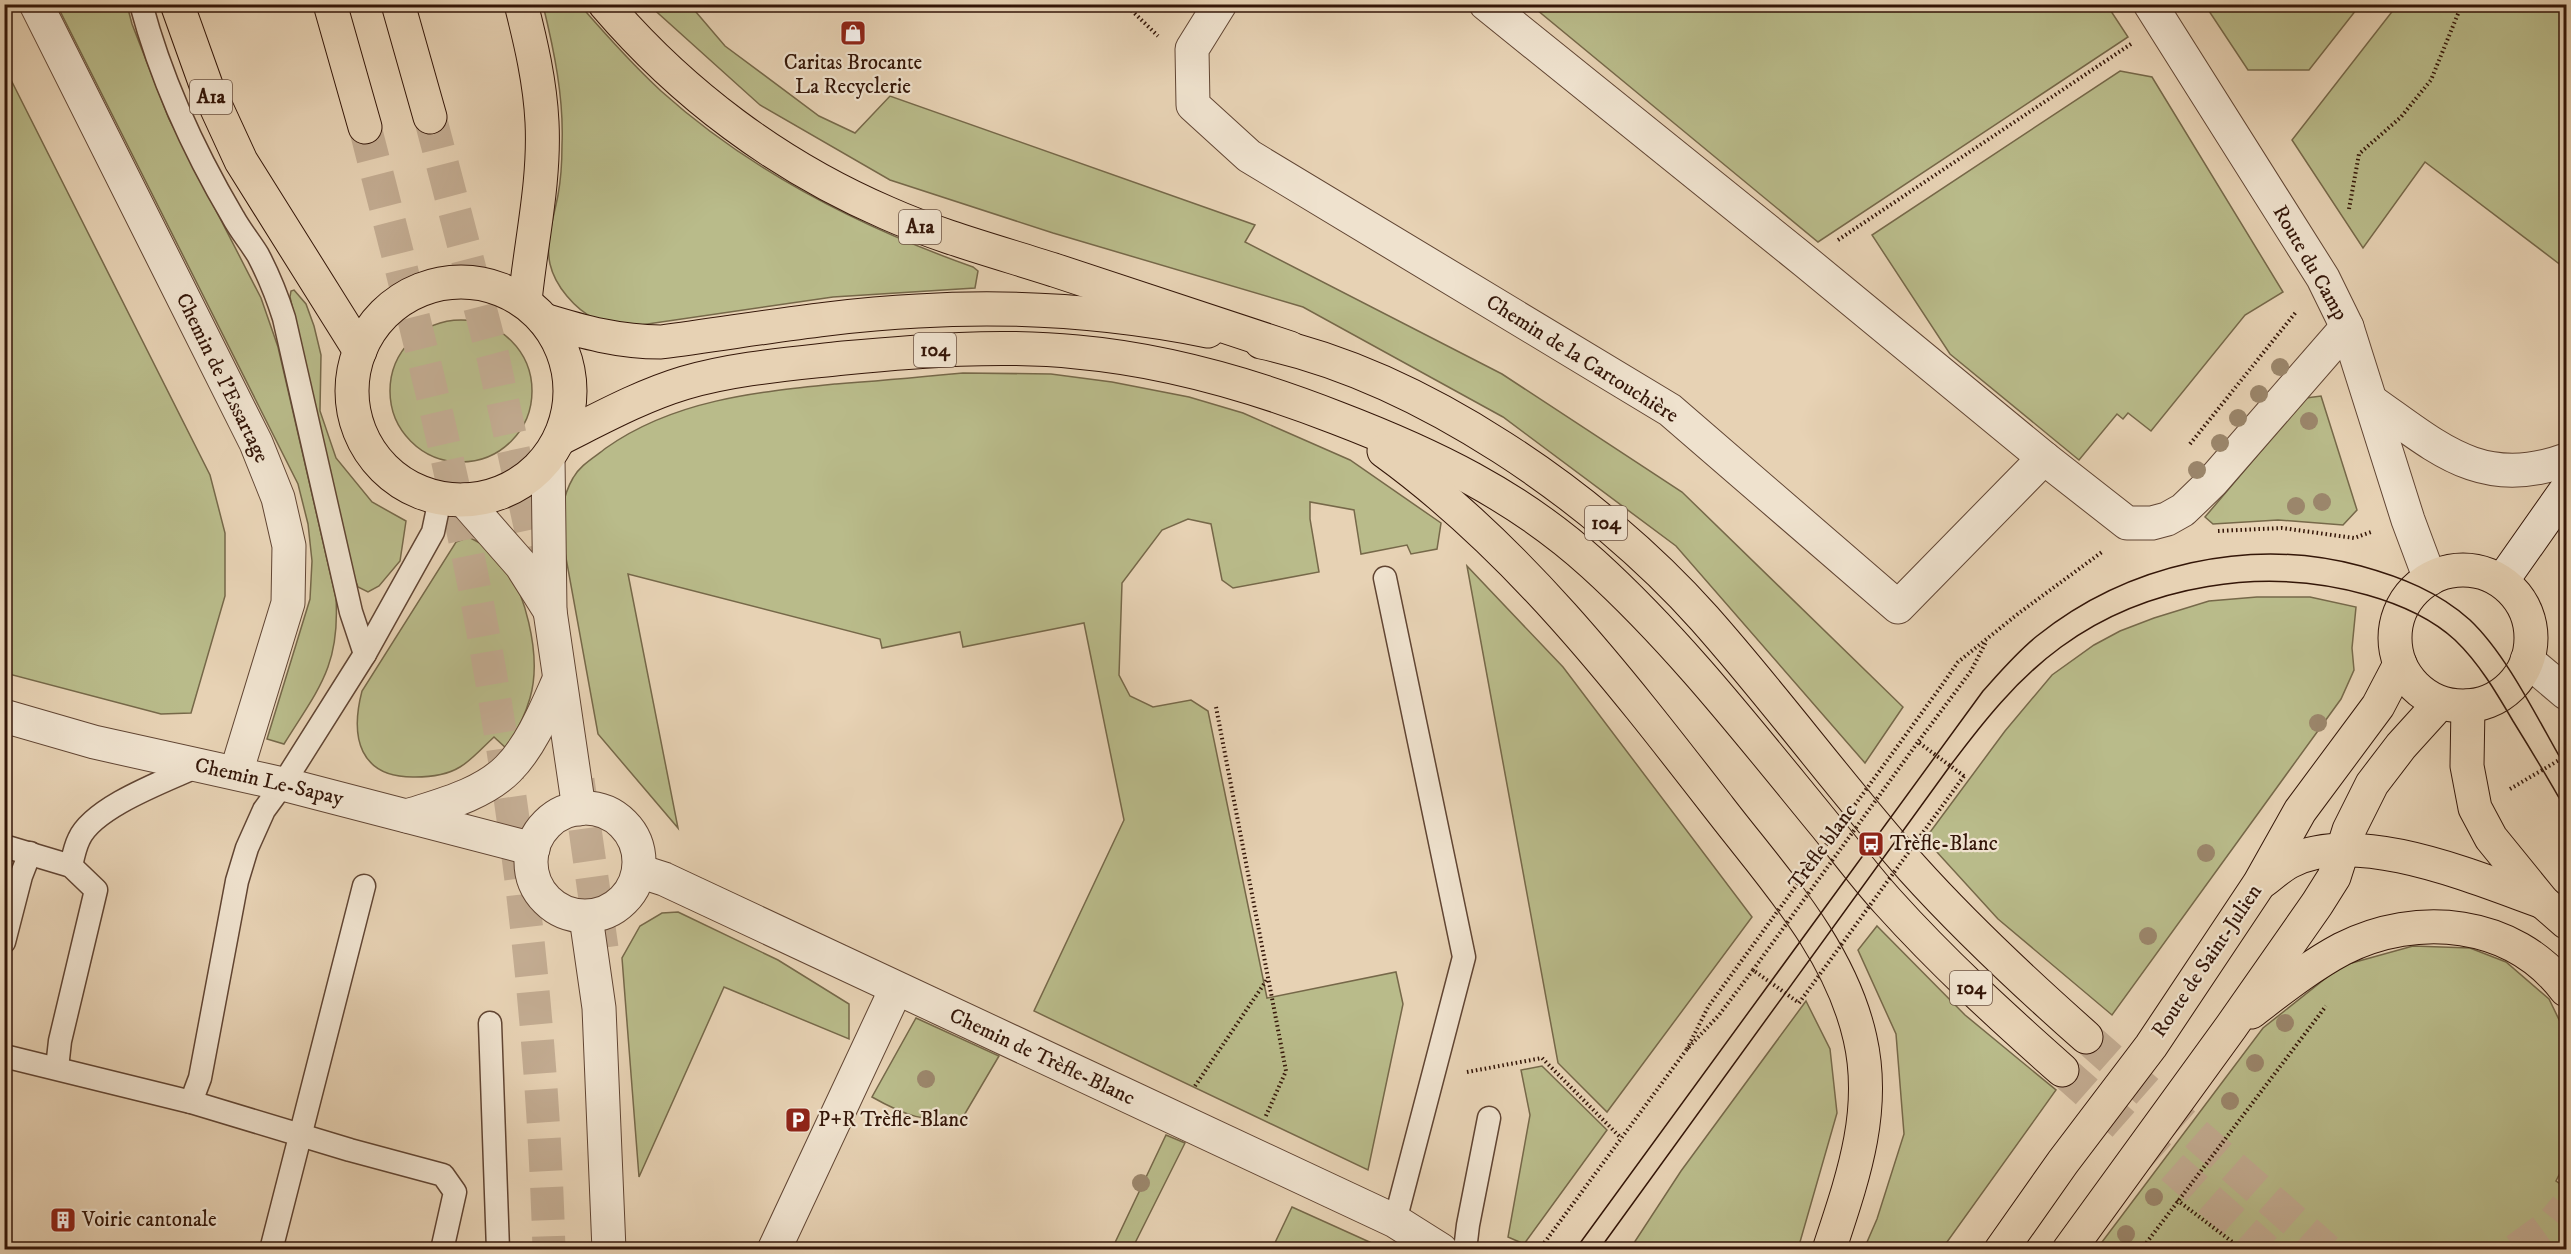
<svg xmlns="http://www.w3.org/2000/svg" width="2571" height="1254" font-family="'IM FELL DW Pica',serif">
  <style>
    .green { fill: #b9bb8a; stroke: #766849; stroke-width: 1.5 }
    .lines { fill: none; stroke-linecap: round; stroke-linejoin: round }
    .primary-tunnel { stroke: #c3ac92; stroke-width: 33; stroke-dasharray: 33 16; stroke-linecap: butt }
    .motorway-tunnel { stroke: #c3ac92; stroke-width: 33; stroke-dasharray: 33 16; stroke-linecap: butt }
    .service-casing { stroke: #614533; stroke-width: 25 }
    .minor-casing { stroke: #614533; stroke-width: 35 }
    .tertiary-casing { stroke: #614533; stroke-width: 35 }
    .secondary-casing { stroke: #341608; stroke-width: 35 }
    .primary-casing { stroke: #341608; stroke-width: 35 }
    .motorway-casing { stroke: #341608; stroke-width: 35 }
    .path { stroke: #341608; stroke-width: 4; stroke-dasharray: 1.5 3; stroke-linecap: butt }
    .service { stroke: #efe2ce; stroke-width: 22 }
    .minor { stroke: #efe2ce; stroke-width: 33 }
    .tertiary { stroke: #efe2ce; stroke-width: 33 }
    .secondary { stroke: #efe2ce; stroke-width: 33 }
    .primary { stroke: #e7d2b4; stroke-width: 33 }
    .motorway { stroke: #e7d2b4; stroke-width: 33 }
    .tram { stroke: #341608; stroke-width: 1.5 }
    .path-bridge { stroke: #341608; stroke-width: 4; stroke-dasharray: 1.5 3; stroke-linecap: butt }
    .tree { fill: #9b866b }
    .labels { text-anchor: middle; dominant-baseline: central; stroke-width: 4.5; stroke-linejoin: round; paint-order: stroke }
    .shield { fill: #efe2ce; stroke: #6c5343; stroke-width: 1.5 }
    .shield-label { font-size: 20px; font-weight: bold; fill: #341608 }
    .poi-label { font-size: 21px; fill: #341608; stroke: #efe2ce; text-anchor: start }
    .street-label { font-size: 21px; fill: #341608; stroke: #efe2ce }
  </style>
  <rect width="100%" height="100%" fill="#e7d2b4"/>
  <filter id="stains"><feTurbulence type="fractalNoise" baseFrequency=".00333" numOctaves="4"/><feColorMatrix values="0 0 0 0 .2 0 0 0 0 .09 0 0 0 0 .02 0 0 0 .5 -.17"/></filter>
  <radialGradient id="worn" r=".72"><stop offset=".6" stop-color="#630" stop-opacity="0"/><stop offset="1" stop-color="#630" stop-opacity=".3"/></radialGradient>
  <g class="green">
    <polygon points="2398,4 2566,5 2566,269 2425,162 2363,248 2292,140"/>
    <path d="M57 5H127L132 24 169 119 261 298 278 347 336 598C340 667 318 689 284 744L267 739 310 599 312 561 308 524 298 484Z"/>
    <path d="M543 5H580C606 35 632 64 661 91 751 172 860 227 973 267L978 271 975 288 833 297 627 327C617 324 604 323 595 319 575 309 555 286 550 264 545 242 554 217 558 195 561 179 562 162 562 145 564 98 554 50 543 5Z"/>
    <polygon points="649,5 690,5 725,46 819,116 855,133 890,96 1255,225 1245,242 1502,374 1682,492 1903,707 1865,763 1676,546 1503,417 1303,307 1053,233 890,180 760,105"/>
    <polygon points="1531,5 2107,5 2128,37 1818,242"/>
    <polygon points="2205,5 2360,5 2309,70 2248,70"/>
    <polygon points="4,66 210,475 225,533 225,596 191,713 161,714 5,673"/>
    <polygon points="2120,71 2152,77 2283,292 2245,315 2151,431 2128,413 2123,419 2117,414 2079,460 1950,354 1872,235"/>
    <polygon points="294,290 306,304 314,326 321,355 320,411 336,458 372,502 406,521 400,561 379,586 368,592 358,587 354,577 290,297 291,291"/>
    <circle cx="461" cy="391" r="71"/>
    <path d="M963 373 1051 374 1112 382 1189 397 1243 413 1350 460 1441 523 1437 549 1411 554 1407 545 1361 554 1354 510 1310 502V519L1319 572 1233 588 1222 580 1211 524 1188 519 1162 530 1122 583 1119 675 1130 696 1153 707 1191 700 1208 711 1267 998 1396 972 1403 1004 1368 1170 1034 1011 1124 820 1084 623 963 647 960 632 882 648 880 639 628 574 678 828 598 734 562 536C561 515 562 497 573 478 580 465 595 457 606 448 674 400 756 392 836 384 878 381 921 377 963 373Z"/>
    <polygon points="2321,396 2357,510 2343,525 2278,520 2213,524 2205,517 2306,398"/>
    <path d="M469 537C477 542 489 547 496 554 526 586 542 657 530 698 525 716 516 733 506 748L494 737C483 747 472 760 460 767 447 775 429 777 415 777 359 778 350 737 362 691L456 542Z"/>
    <polygon points="1467,566 1563,667 1752,917 1607,1112 1558,1063"/>
    <polygon points="2257,597 2310,597 2356,607 2352,648 2354,670 2341,699 2112,1015 1998,919 1925,839 2005,731 2052,675 2094,645 2120,631 2154,618 2209,601"/>
    <polygon points="678,912 778,960 849,1004 849,1039 724,987 639,1177 622,958 640,926 662,913"/>
    <polygon points="1877,926 1965,1015 2056,1090 1942,1249 1864,1249 1877,1219 1904,1134 1896,1034 1858,950"/>
    <polygon points="2413,946 2470,948 2506,962 2549,999 2566,1034 2566,1161 2556,1181 2566,1188 2566,1249 2096,1250 2263,1028 2341,966"/>
    <polygon points="1806,1001 1830,1049 1837,1113 1798,1249 1630,1249 1681,1171"/>
    <path d="M916 1018 999 1056 963 1117C928 1125 902 1114 872 1097Z"/>
    <polygon points="1542,1066 1607,1130 1524,1244 1508,1237 1530,1115 1521,1070"/>
    <polygon points="1166,1135 1185,1143 1132,1249 1112,1249"/>
    <polygon points="1292,1207 1385,1249 1272,1249"/>
  </g>
  <g class="lines">
    <g class="primary-tunnel">
      <polyline points="2086,1037 2327,1250"/>
      <polyline points="2062,1070 2266,1250"/>
      <polyline points="2516,1250 2552,1224 2566,1207"/>
    </g>
    <g class="motorway-tunnel">
      <polyline points="430,117 493,357 542,581"/>
      <path d="M365 127C399 259 433 390 461 522 512 762 542 1005 549 1250"/>
      <polyline points="578,780 602,948"/>
    </g>
    <defs>
      <g id="service">
        <path d="M141 4C161 79 194 151 233 217 240 230 250 242 258 255 269 276 277 296 284 318L351 612 365 654"/>
        <polyline points="1385,578 1464,957 1395,1221"/>
        <polyline points="4,846 71,866 96,890 60,1041 57,1068"/>
        <path d="M71 866C73 857 75 847 79 839 94 806 168 780 200 765"/>
        <polyline points="4,942 21,876 30,853"/>
        <polyline points="490,1023 498,1250"/>
        <polyline points="4,1056 191,1102 350,1150 443,1175 455,1192 442,1250"/>
        <polyline points="191,1102 200,1078 237,881 247,848 264,810 283,784 365,654 433,532 440,499"/>
        <polyline points="271,1250 364,886"/>
        <polyline points="1465,1250 1468,1225 1489,1118"/>
      </g>
      <g id="minor">
        <polyline points="36,4 256,443 278,498 289,546 288,603 236,773"/>
        <polyline points="1220,4 1192,49 1193,105 1249,156 1670,410 1898,607 2044,458 1806,262 1486,4"/>
        <polyline points="548,458 550,611 579,809"/>
        <polyline points="2044,458 2127,523 2152,523 2167,519 2183,510 2212,482 2347,327"/>
        <polyline points="464,500 521,565 550,611"/>
        <polyline points="4,716 94,742 283,784 533,849"/>
        <circle cx="585" cy="862" r="54"/>
        <path d="M407 816C441 805 482 795 508 769 531 746 546 709 559 680"/>
        <polyline points="639,871 664,879 1395,1221 1441,1250"/>
        <polyline points="586,917 599,1008 609,1250"/>
        <polyline points="774,1250 896,989"/>
      </g>
      <g id="tertiary">
        <polyline points="2150,4 2323,278 2347,327 2408,520 2430,579"/>
        <path d="M2371 401C2437 447 2481 491 2566 460"/>
        <polyline points="2527,660 2566,693"/>
      </g>
      <polyline id="secondary" points="2502,581 2566,490"/>
      <g id="primary">
        <circle cx="461" cy="391" r="109"/>
        <path d="M544 320C583 332 619 342 661 342 746 331 832 315 918 311 1015 305 1113 312 1208 331"/>
        <path d="M1261 342C1421 376 1596 497 1704 618 1776 699 1840 787 1912 868 1966 928 2025 983 2086 1037"/>
        <path d="M561 438C601 418 641 396 684 383 735 368 791 364 844 358 921 351 998 344 1077 352 1167 360 1253 385 1337 418 1431 454 1517 495 1593 564 1679 642 1751 735 1825 825 1846 851 1866 878 1888 902 1942 962 2001 1016 2062 1070"/>
        <path d="M1384 451C1518 548 1619 679 1720 809 1774 879 1840 949 1860 1038 1877 1112 1852 1180 1829 1250"/>
        <circle cx="2463" cy="638" r="68"/>
        <polyline points="2468,706 2467,766 2475,808 2491,838 2543,902 2566,922"/>
        <path d="M2263 881C2271 875 2280 867 2289 862 2356 826 2478 879 2543 902"/>
        <path d="M2251 1012C2280 990 2310 966 2342 949 2417 911 2513 920 2566 990"/>
        <polyline points="2001,1250 2063,1162 2151,1046 2259,884 2300,811 2378,706 2400,664"/>
        <polyline points="2069,1250 2231,1027 2317,904 2334,877 2349,830 2372,784 2401,746 2440,703"/>
      </g>
      <g id="motorway">
        <polyline points="177,4 206,85 241,161 360,351"/>
        <polyline points="330,4 365,127"/>
        <polyline points="398,4 430,117"/>
        <path d="M521 4C531 43 540 82 542 122 545 182 531 241 525 301"/>
        <path d="M605 4C682 94 778 166 887 213 941 237 998 252 1054 270 1133 296 1212 322 1290 348"/>
      </g>
    </defs>
    <use href="#service" class="service-casing"/>
    <use href="#minor" class="minor-casing"/>
    <use href="#tertiary" class="tertiary-casing"/>
    <use href="#secondary" class="secondary-casing"/>
    <use href="#primary" class="primary-casing"/>
    <use href="#motorway" class="motorway-casing"/>
    <g class="path">
      <polyline points="1125,4 1158,36"/>
      <polyline points="2349,209 2359,154 2401,117 2431,80 2462,4"/>
      <polyline points="1838,240 2131,44"/>
      <polyline points="2190,444 2296,312"/>
      <polyline points="2218,531 2282,528 2354,538 2371,532"/>
      <polyline points="1942,685 1958,662 2019,613 2102,552"/>
      <polyline points="1216,707 1286,1071 1265,1118"/>
      <polyline points="1964,776 1918,742 1971,671 1986,642"/>
      <polyline points="2510,789 2566,756"/>
      <polyline points="1467,1072 1542,1058 1621,1138"/>
      <polyline points="1195,1086 1268,978"/>
      <polyline points="2177,1200 2243,1250"/>
      <polyline points="1539,1250 1687,1049 1719,1015 1753,970 1799,1003"/>
      <polyline points="2141,1250 2326,1006"/>
    </g>
    <use href="#service" class="service"/>
    <use href="#minor" class="minor"/>
    <use href="#tertiary" class="tertiary"/>
    <use href="#secondary" class="secondary"/>
    <use href="#primary" class="primary"/>
    <use href="#motorway" class="motorway"/>
    <g class="tram">
      <path d="M1575 1250 1983 691C2000 672 2017 652 2037 636 2127 564 2250 536 2361 566 2401 577 2439 592 2470 620 2508 656 2539 722 2566 768"/>
      <path d="M1599 1250 1950 766C1983 722 2016 680 2061 647 2147 584 2265 566 2367 595 2399 604 2430 617 2455 640 2479 663 2496 692 2513 721 2531 750 2549 780 2566 810"/>
    </g>
    <g class="path-bridge">
      <polyline points="1753,970 1918,742"/>
      <polyline points="1799,1003 1964,776"/>
      <polyline points="1687,1049 1708,1007 1942,685"/>
    </g>
  </g>
  <g class="tree">
    <circle cx="2280" cy="367" r="9"/>
    <circle cx="2259" cy="394" r="9"/>
    <circle cx="2238" cy="418" r="9"/>
    <circle cx="2309" cy="421" r="9"/>
    <circle cx="2220" cy="443" r="9"/>
    <circle cx="2197" cy="470" r="9"/>
    <circle cx="2322" cy="502" r="9"/>
    <circle cx="2296" cy="506" r="9"/>
    <circle cx="2318" cy="723" r="9"/>
    <circle cx="2206" cy="853" r="9"/>
    <circle cx="2148" cy="936" r="9"/>
    <circle cx="2285" cy="1023" r="9"/>
    <circle cx="2255" cy="1063" r="9"/>
    <circle cx="926" cy="1079" r="9"/>
    <circle cx="2230" cy="1101" r="9"/>
    <circle cx="1141" cy="1183" r="9"/>
    <circle cx="2154" cy="1197" r="9"/>
    <circle cx="2126" cy="1234" r="9"/>
  </g>
  <defs>
    <symbol id="shop-square" viewBox="-11 -11 22 22"><rect x="-9" y="-9" width="18" height="18" rx="4" fill="#8f2418" stroke="#efe2ce"/><path d="M-5-2.5h2.3a2.7 3.5 0 0 1 5.4 0H5L5.5 6h-11ZM-1.5-2.5h3a1.5 2.3 0 0 0-3 0Z" fill="#fff"/></symbol>
    <symbol id="bus-square" viewBox="-11 -11 22 22"><rect x="-9" y="-9" width="18" height="18" rx="4" fill="#8f2418" stroke="#efe2ce"/><path d="M-5-6H5V4H4V6H2V4H-2V6H-4V4H-5ZM-3.5-4V0h7V-4ZM-3.5 1.2v1.5H-2V1.2ZM2 1.2v1.5H3.5V1.2Z" fill="#fff"/></symbol>
    <symbol id="parking-square" viewBox="-11 -11 22 22"><rect x="-9" y="-9" width="18" height="18" rx="4" fill="#8f2418" stroke="#efe2ce"/><path d="M-3.5-5.5H1a3.5 3.5 0 0 1 0 7H-1V5.5H-3.5ZM-1-3.4V-.6H.8a1.4 1.4 0 0 0 0-2.8Z" fill="#fff"/></symbol>
    <symbol id="building-square" viewBox="-11 -11 22 22"><rect x="-9" y="-9" width="18" height="18" rx="4" fill="#8f2418" stroke="#efe2ce"/><path d="M-4-6H4V6H1V3H-1V6H-4ZM-2.5-4.3h1.7v1.8h-1.7ZM.8-4.3h1.7v1.8H.8ZM-2.5-1h1.7V.8h-1.7ZM.8-1h1.7V.8H.8Z" fill="#fff"/></symbol>
  </defs>
  <g fill-rule="evenodd">
    <use href="#shop-square" x="838" y="18" width="30" height="30"/>
    <use href="#bus-square" x="1856" y="829" width="30" height="30"/>
    <use href="#parking-square" x="783" y="1105" width="30" height="30"/>
    <use href="#building-square" x="48" y="1205" width="30" height="30"/>
  </g>
  <g class="labels">
    <g class="shield">
      <rect x="190" y="80" width="42" height="34" rx="4.5"/>
      <rect x="899" y="210" width="42" height="34" rx="4.5"/>
      <rect x="914" y="333" width="42" height="34" rx="4.5"/>
      <rect x="1585" y="506" width="42" height="34" rx="4.5"/>
      <rect x="1950" y="971" width="42" height="34" rx="4.5"/>
    </g>
    <g class="shield-label">
      <text x="211" y="97">A1a</text>
      <text x="920" y="227">A1a</text>
      <text x="935" y="350">104</text>
      <text x="1606" y="523">104</text>
      <text x="1971" y="988">104</text>
    </g>
    <g class="poi-label">
      <text x="853" y="63" text-anchor="middle">Caritas Brocante<tspan x="853" dy="24">La Recyclerie</tspan></text>
      <text x="1890" y="844">Trèfle-Blanc</text>
      <text x="818" y="1120">P+R Trèfle-Blanc</text>
      <text x="82" y="1220">Voirie cantonale</text>
    </g>
    <g class="street-label">
      <text transform="translate(2310 263) rotate(60)">Route du Camp</text>
      <text transform="translate(1582 359) rotate(32)">Chemin de la Cartouchière</text>
      <text transform="translate(222 378) rotate(64)">Chemin de l'Essartage</text>
      <text transform="translate(269 782) rotate(13)">Chemin Le-Sapay</text>
      <text transform="translate(1823 847) rotate(-54)">Trèfle blanc</text>
      <text transform="translate(2207 961) rotate(-56)">Route de Saint-Julien</text>
      <text transform="translate(1042 1057) rotate(25)">Chemin de Trèfle-Blanc</text>
    </g>
  </g>
  <rect width="2571" height="1254" fill="none" stroke="#e7d2b4" stroke-width="24"/>
  <rect x="6" y="6" width="2559" height="1242" fill="none" stroke="#341608" stroke-width="3"/>
  <rect x="12" y="12" width="2547" height="1230" fill="none" stroke="#341608" stroke-width="1.5"/>
  <rect width="100%" height="100%" filter="url(#stains)"/>
  <rect width="100%" height="100%" fill="url(#worn)"/>
</svg>
